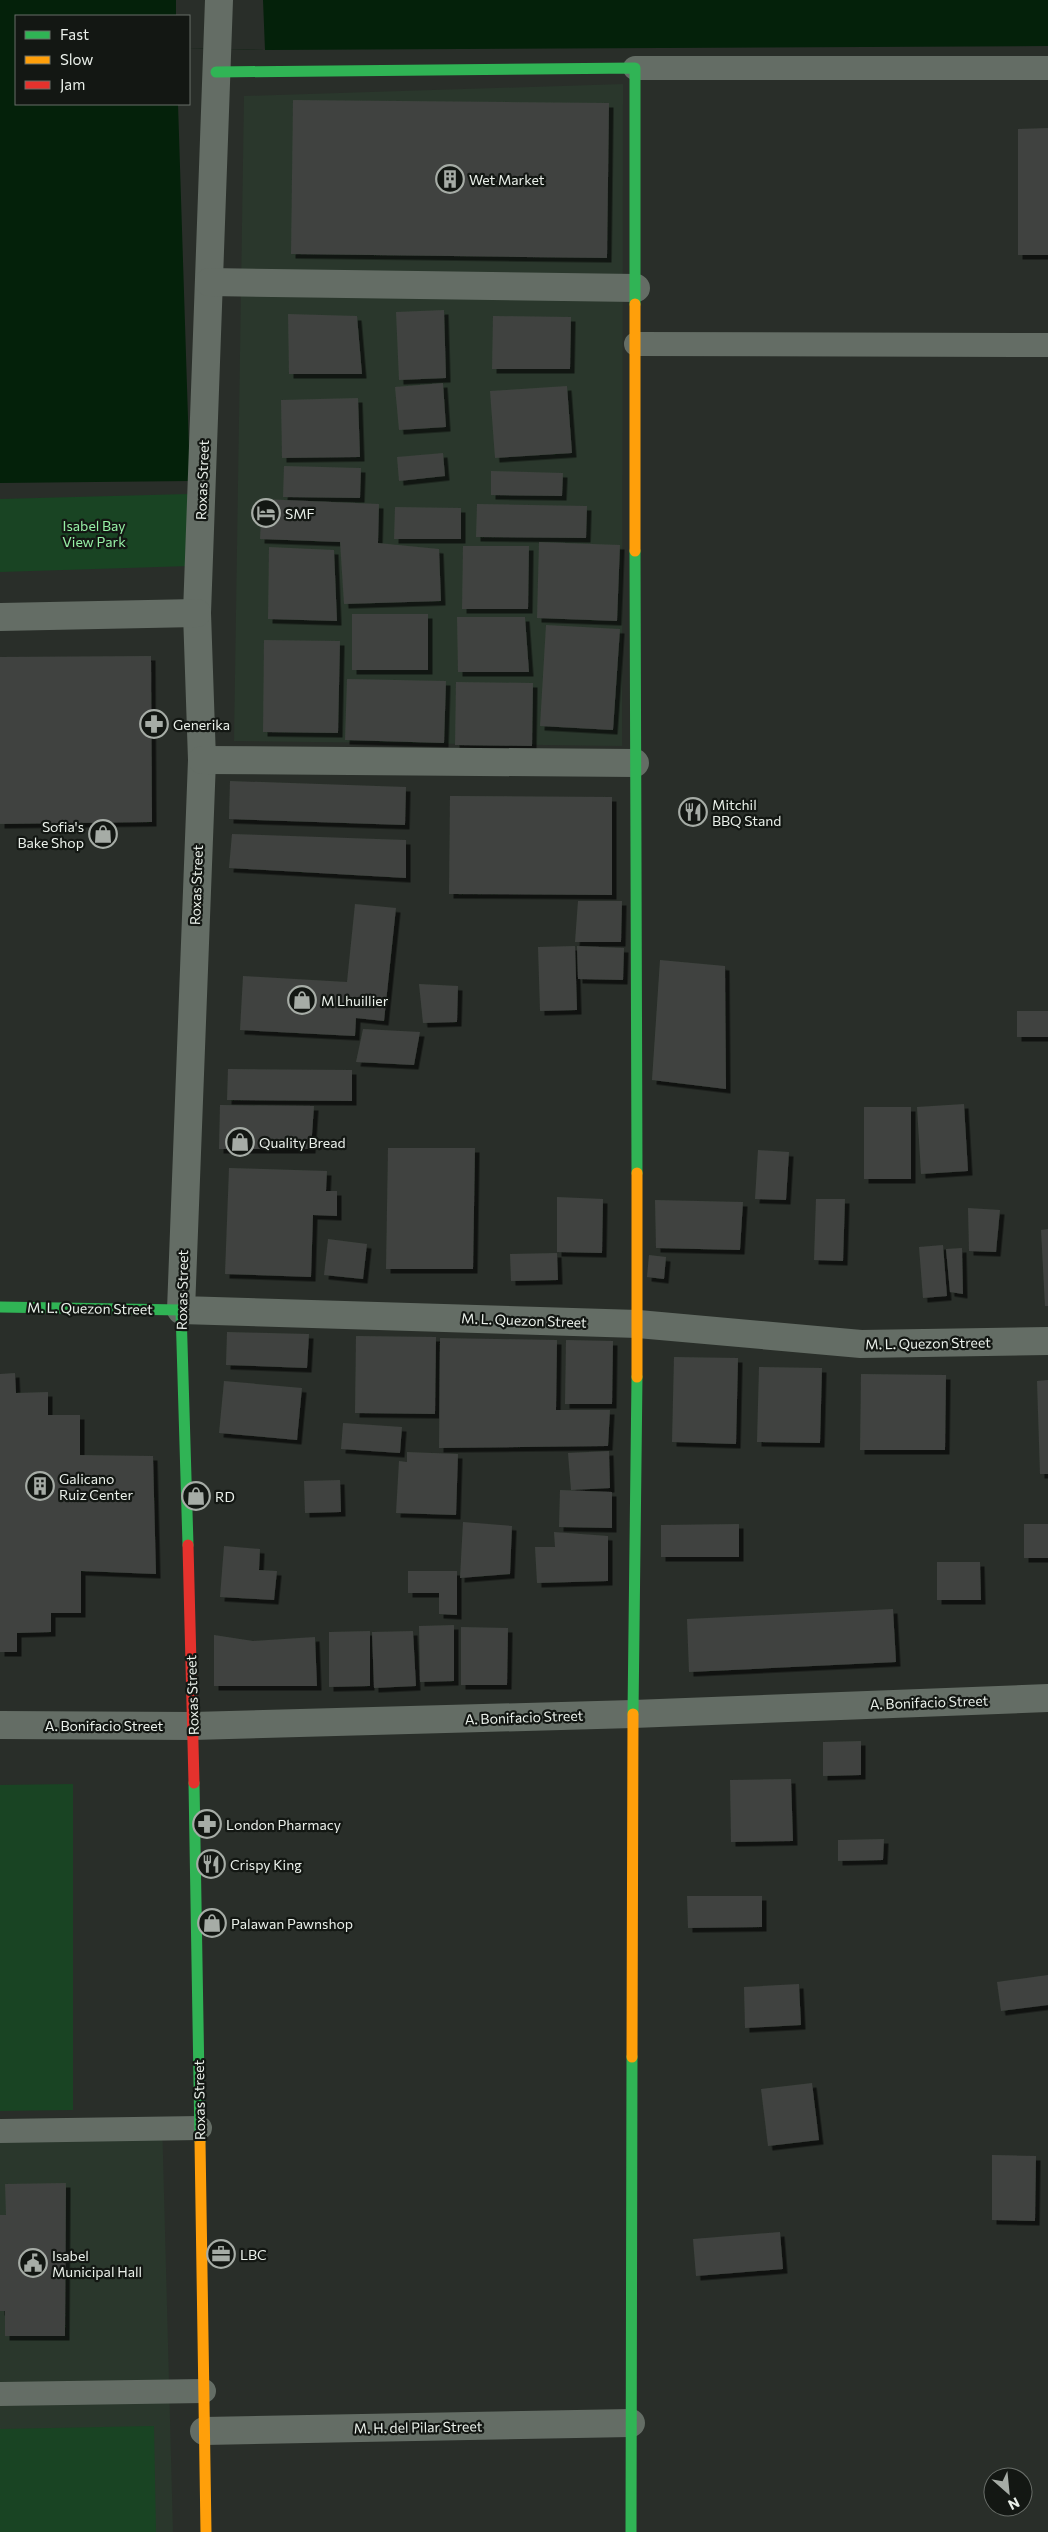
<svg xmlns="http://www.w3.org/2000/svg" width="1048" height="2532" font-family="Commissioner,sans-serif">
  <style>
    .built { fill: #2a372c }
    .green { fill: #194423 }
    .water { fill: #04210a }
    .pier { fill: #292e29 }
    .building { fill: #3f433f; filter: url(#shadow) }
    .lines { fill: none; stroke-linecap: round; stroke-linejoin: round }
    .lane { stroke: #646d65; stroke-width: 24 }
    .street { stroke: #646d65; stroke-width: 28 }
    .fast { stroke: #30b455; stroke-width: 11 }
    .slow { stroke: #ff9f0a; stroke-width: 11 }
    .jam { stroke: #e5322d; stroke-width: 11 }
    .labels { text-anchor: middle; dominant-baseline: central; stroke-width: 4.5; stroke-linejoin: round; paint-order: stroke }
    .poi-label { font-size: 14px; fill: #eaf0ea; stroke: #131713; text-anchor: start }
    .street-label { font-size: 14px; fill: #eaf0ea; stroke: #131713 }
    .park-label { font-size: 14px; fill: #96efa5; stroke: #131713 }
  </style>
  <defs>
    <filter id="shadow"><feDropShadow dx="4.5" dy="4.5" stdDeviation="0" flood-color="#0009"/></filter>
  </defs>
  <rect width="100%" height="100%" fill="#292e29"/>
  <g class="built">
    <polygon points="623,84 622,746 234,741 244,96"/>
    <polygon points="162,2118 173,2532 0,2532 0,2119"/>
  </g>
  <g class="green">
    <polygon points="188,494 190,566 0,572 0,499"/>
    <polygon points="73,1784 73,2110 0,2111 0,1785"/>
    <polygon points="154,2426 156,2532 0,2532 0,2429"/>
  </g>
  <polygon class="water" points="0,0 1048,0 1048,46 265,50 189,48 189,16 16,16 16,104 178,104 190,481 0,483"/>
  <polygon class="pier" points="176,0 263,0 265,50 189,48 189,16 176,16"/>
  <g class="building">
    <polygon points="293,100 609,103 607,258 291,254"/>
    <polygon points="1048,128 1048,255 1018,255 1018,129"/>
    <polygon points="444,310 446,378 399,380 396,312"/>
    <polygon points="288,314 357,316 362,374 289,374"/>
    <polygon points="493,316 571,317 570,369 492,369"/>
    <polygon points="443,383 446,427 399,430 395,387"/>
    <polygon points="567,386 572,453 495,458 490,391"/>
    <polygon points="358,398 360,457 282,458 281,400"/>
    <polygon points="443,453 445,476 399,481 397,457"/>
    <polygon points="284,466 361,468 360,498 283,497"/>
    <polygon points="491,471 563,473 562,496 491,495"/>
    <polygon points="262,499 379,504 378,543 439,549 441,601 344,604 340,542 260,539"/>
    <polygon points="477,504 587,506 586,538 476,537"/>
    <polygon points="395,507 461,508 461,539 394,539"/>
    <polygon points="539,542 620,545 617,621 537,618"/>
    <polygon points="463,546 529,546 528,609 462,609"/>
    <polygon points="269,547 334,550 337,621 268,619"/>
    <rect x="352" y="614" width="76" height="56"/>
    <polygon points="457,617 525,617 529,672 458,672"/>
    <polygon points="546,625 620,629 613,730 540,726"/>
    <polygon points="264,640 340,641 338,733 263,732"/>
    <polygon points="151,656 152,822 0,824 0,657"/>
    <polygon points="347,679 446,681 444,743 345,740"/>
    <polygon points="456,682 533,683 532,746 455,745"/>
    <polygon points="230,781 406,787 405,825 229,819"/>
    <polygon points="450,796 612,797 612,895 449,894"/>
    <polygon points="232,834 406,840 406,878 229,868"/>
    <polygon points="578,901 622,901 621,942 575,942"/>
    <polygon points="355,904 396,908 384,1021 356,1018 355,1036 240,1030 243,976 347,982"/>
    <polygon points="575,946 577,1010 540,1011 538,947"/>
    <polygon points="577,946 624,948 623,980 578,979"/>
    <polygon points="660,960 725,966 726,1089 652,1080"/>
    <polygon points="419,984 458,986 457,1022 423,1023"/>
    <rect x="1017" y="1011" width="31" height="26"/>
    <polygon points="363,1029 420,1032 414,1065 356,1062"/>
    <polygon points="228,1069 352,1070 352,1101 227,1100"/>
    <polygon points="964,1104 968,1171 921,1174 917,1107"/>
    <polygon points="220,1105 314,1106 311,1149 219,1149"/>
    <rect x="864" y="1107" width="47" height="72"/>
    <polygon points="388,1148 475,1148 473,1269 386,1269"/>
    <polygon points="758,1150 789,1152 786,1200 755,1199"/>
    <polygon points="229,1168 327,1171 326,1191 337,1191 337,1216 313,1215 311,1277 225,1274"/>
    <polygon points="557,1197 603,1199 602,1253 557,1252"/>
    <polygon points="816,1199 845,1199 843,1261 814,1260"/>
    <polygon points="655,1200 743,1202 740,1250 656,1248"/>
    <polygon points="968,1208 1000,1210 996,1252 969,1251"/>
    <polygon points="1048,1229 1048,1306 1045,1306 1041,1230"/>
    <polygon points="328,1239 367,1244 363,1279 324,1275"/>
    <polygon points="943,1245 947,1296 923,1298 919,1247"/>
    <polygon points="962,1248 963,1294 950,1292 946,1249"/>
    <polygon points="557,1253 558,1280 511,1281 510,1254"/>
    <polygon points="649,1255 666,1257 664,1279 647,1277"/>
    <polygon points="227,1332 309,1334 307,1368 226,1365"/>
    <polygon points="356,1336 436,1337 435,1414 355,1413"/>
    <polygon points="440,1338 557,1340 556,1410 610,1410 608,1446 439,1448"/>
    <polygon points="566,1340 613,1341 612,1404 565,1404"/>
    <polygon points="674,1357 738,1358 736,1444 672,1442"/>
    <polygon points="759,1367 822,1368 820,1443 757,1442"/>
    <polygon points="15,1373 16,1393 48,1392 48,1415 80,1415 80,1455 153,1456 156,1574 81,1571 81,1613 51,1613 51,1632 17,1633 17,1652 0,1652 0,1374"/>
    <polygon points="861,1374 946,1375 945,1450 860,1450"/>
    <polygon points="1048,1380 1048,1474 1040,1474 1037,1381"/>
    <polygon points="224,1381 302,1388 297,1440 219,1433"/>
    <polygon points="343,1423 402,1427 400,1453 341,1449"/>
    <polygon points="609,1451 610,1488 571,1490 568,1453"/>
    <polygon points="407,1452 458,1454 456,1515 396,1513 399,1461 407,1462"/>
    <polygon points="340,1480 341,1512 305,1513 304,1481"/>
    <polygon points="560,1490 612,1492 612,1528 559,1527"/>
    <polygon points="463,1522 512,1526 510,1574 460,1578"/>
    <polygon points="739,1524 739,1557 661,1557 661,1525"/>
    <rect x="1024" y="1524" width="24" height="34"/>
    <polygon points="554,1532 608,1536 608,1581 537,1583 535,1547 555,1547"/>
    <polygon points="224,1546 260,1549 259,1570 277,1571 274,1600 220,1597"/>
    <polygon points="937,1562 980,1562 981,1600 937,1600"/>
    <polygon points="408,1571 457,1571 457,1615 439,1614 439,1593 408,1593"/>
    <polygon points="893,1609 896,1662 689,1672 687,1619"/>
    <polygon points="454,1625 454,1681 420,1682 419,1626"/>
    <polygon points="461,1627 508,1628 507,1685 461,1685"/>
    <polygon points="370,1631 370,1686 329,1687 329,1632"/>
    <polygon points="413,1631 416,1686 374,1688 372,1632"/>
    <polygon points="214,1635 253,1641 315,1637 317,1686 214,1686"/>
    <polygon points="861,1741 861,1775 823,1776 823,1742"/>
    <polygon points="791,1779 793,1841 731,1842 730,1780"/>
    <polygon points="884,1839 883,1860 838,1861 838,1840"/>
    <polygon points="687,1896 762,1896 762,1927 688,1928"/>
    <polygon points="1048,1975 1048,2005 1001,2011 997,1982"/>
    <polygon points="799,1984 801,2025 745,2028 744,1987"/>
    <polygon points="812,2083 819,2140 768,2146 761,2089"/>
    <polygon points="992,2155 1036,2156 1035,2221 992,2220"/>
    <polygon points="66,2183 65,2336 5,2336 5,2311 0,2311 0,2215 6,2215 5,2184"/>
    <polygon points="780,2232 783,2269 696,2276 693,2239"/>
  </g>
  <g class="lines">
    <g class="lane">
      <polyline points="635,68 1048,68"/>
      <polyline points="636,344 1048,345"/>
      <polyline points="0,2131 200,2128"/>
      <polyline points="0,2394 204,2391"/>
    </g>
    <g class="street">
      <polyline points="219,0 197,613 202,760 181,1310 638,1324 861,1344 1048,1341"/>
      <polyline points="209,282 636,288"/>
      <polyline points="0,617 197,613"/>
      <polyline points="202,760 635,763"/>
      <polyline points="0,1725 193,1726 633,1714 1048,1698"/>
      <polyline points="204,2431 631,2423"/>
    </g>
    <g class="fast">
      <polyline points="216,72 635,68 635,304"/>
      <polyline points="635,551 637,1173"/>
      <polyline points="0,1307 181,1310 188,1545"/>
      <polyline points="633,1714 637,1377"/>
      <polyline points="194,1783 200,2141"/>
      <polyline points="631,2532 632,2057"/>
    </g>
    <g class="slow">
      <polyline points="635,304 635,551"/>
      <polyline points="637,1173 637,1377"/>
      <polyline points="632,2057 633,1714"/>
      <polyline points="200,2141 206,2532"/>
    </g>
    <polyline class="jam" points="188,1545 194,1783"/>
  </g>
  <defs>
    <symbol id="building-ring" viewBox="-11 -11 22 22"><circle r="9.5" fill="#131713" stroke="#a6aca6" stroke-width="1.5"/><path d="M-4-6H4V6H1V3H-1V6H-4ZM-2.5-4.3h1.7v1.8h-1.7ZM.8-4.3h1.7v1.8H.8ZM-2.5-1h1.7V.8h-1.7ZM.8-1h1.7V.8H.8Z" fill="#a6aca6"/></symbol>
    <symbol id="hotel-ring" viewBox="-11 -11 22 22"><circle r="9.5" fill="#131713" stroke="#a6aca6" stroke-width="1.5"/><path d="M-6-4.5h1.5V1H6V5H4.5V3h-9V5H-6ZM-4 0a1.8 1.8 0 1 1 3.6 0ZM.5 0V-2.5h3Q6-2.5 6 0Z" fill="#a6aca6"/></symbol>
    <symbol id="pharmacy-ring" viewBox="-11 -11 22 22"><circle r="9.5" fill="#131713" stroke="#a6aca6" stroke-width="1.5"/><path d="M-2-6h4v4h4v4h-4v4h-4v-4h-4v-4h4Z" fill="#a6aca6"/></symbol>
    <symbol id="restaurant-ring" viewBox="-11 -11 22 22"><circle r="9.5" fill="#131713" stroke="#a6aca6" stroke-width="1.5"/><path d="M-5-6h1v4h1v-4h1v4h1v-4h1v5L-1.5 .5V6h-2V.5L-5-1ZM5-6V6H3V1.5H1.5Q1.5-4 5-6Z" fill="#a6aca6"/></symbol>
    <symbol id="shop-ring" viewBox="-11 -11 22 22"><circle r="9.5" fill="#131713" stroke="#a6aca6" stroke-width="1.5"/><path d="M-5-2.5h2.3a2.7 3.5 0 0 1 5.4 0H5L5.5 6h-11ZM-1.5-2.5h3a1.5 2.3 0 0 0-3 0Z" fill="#a6aca6"/></symbol>
    <symbol id="office-ring" viewBox="-11 -11 22 22"><circle r="9.5" fill="#131713" stroke="#a6aca6" stroke-width="1.5"/><path d="M-6-3h4V-5.5h4V-3h4V5H-6ZM-1-4.5V-3h2v-1.5ZM-6 0V1H6V0Z" fill="#a6aca6"/></symbol>
    <symbol id="civic-ring" viewBox="-11 -11 22 22"><circle r="9.5" fill="#131713" stroke="#a6aca6" stroke-width="1.5"/><path d="M-.6-6.5H3V-4.5H.6V-3L4-1V1h2V6H-6V1h2V-1L-.6-3ZM-1.2 2.5V6h2.4V2.5Z" fill="#a6aca6"/></symbol>
  </defs>
  <g fill-rule="evenodd">
    <use href="#building-ring" x="434" y="163" width="32" height="32"/>
    <use href="#hotel-ring" x="250" y="497" width="32" height="32"/>
    <use href="#pharmacy-ring" x="138" y="708" width="32" height="32"/>
    <use href="#restaurant-ring" x="677" y="796" width="32" height="32"/>
    <use href="#shop-ring" x="87" y="818" width="32" height="32"/>
    <use href="#shop-ring" x="286" y="984" width="32" height="32"/>
    <use href="#shop-ring" x="224" y="1126" width="32" height="32"/>
    <use href="#building-ring" x="24" y="1470" width="32" height="32"/>
    <use href="#shop-ring" x="180" y="1480" width="32" height="32"/>
    <use href="#pharmacy-ring" x="191" y="1808" width="32" height="32"/>
    <use href="#restaurant-ring" x="195" y="1848" width="32" height="32"/>
    <use href="#shop-ring" x="196" y="1907" width="32" height="32"/>
    <use href="#office-ring" x="205" y="2238" width="32" height="32"/>
    <use href="#civic-ring" x="17" y="2247" width="32" height="32"/>
  </g>
  <g class="labels">
    <g class="poi-label">
      <text x="469" y="179">Wet Market</text>
      <text x="285" y="513">SMF</text>
      <text x="173" y="724">Generika</text>
      <text x="712" y="804">Mitchil<tspan x="712" dy="16">BBQ Stand</tspan></text>
      <text x="84" y="826" text-anchor="end">Sofia's<tspan x="84" dy="16">Bake Shop</tspan></text>
      <text x="321" y="1000">M Lhuillier</text>
      <text x="259" y="1142">Quality Bread</text>
      <text x="59" y="1478">Galicano<tspan x="59" dy="16">Ruiz Center</tspan></text>
      <text x="215" y="1496">RD</text>
      <text x="226" y="1824">London Pharmacy</text>
      <text x="230" y="1864">Crispy King</text>
      <text x="231" y="1923">Palawan Pawnshop</text>
      <text x="240" y="2254">LBC</text>
      <text x="52" y="2255">Isabel<tspan x="52" dy="16">Municipal Hall</tspan></text>
    </g>
    <g class="street-label">
      <text transform="translate(202 480) rotate(-88)">Roxas Street</text>
      <text transform="translate(196 885) rotate(-88)">Roxas Street</text>
      <text transform="translate(182 1290) rotate(-89)">Roxas Street</text>
      <text transform="translate(90 1308) rotate(1)">M. L. Quezon Street</text>
      <text transform="translate(524 1320) rotate(2)">M. L. Quezon Street</text>
      <text transform="translate(928 1343) rotate(-1)">M. L. Quezon Street</text>
      <text transform="translate(192 1695) rotate(-92)">Roxas Street</text>
      <text transform="translate(929 1702) rotate(-2)">A. Bonifacio Street</text>
      <text transform="translate(524 1717) rotate(-2)">A. Bonifacio Street</text>
      <text x="104" y="1725">A. Bonifacio Street</text>
      <text transform="translate(199 2100) rotate(-91)">Roxas Street</text>
      <text transform="translate(418 2427) rotate(-1)">M. H. del Pilar Street</text>
    </g>
    <g class="park-label">
      <text x="94" y="525">Isabel Bay<tspan x="94" dy="16">View Park</tspan></text>
    </g>
  </g>
  <rect x="15" y="15" width="175" height="90" fill="#131713" stroke="#696e69"/>
  <rect x="25" y="31" width="25" height="8" fill="#30b455" stroke="#696e69"/>
  <text x="60" y="40" font-size="15" fill="#eaf0ea">Fast</text>
  <rect x="25" y="56" width="25" height="8" fill="#ff9f0a" stroke="#696e69"/>
  <text x="60" y="65" font-size="15" fill="#eaf0ea">Slow</text>
  <rect x="25" y="81" width="25" height="8" fill="#e5322d" stroke="#696e69"/>
  <text x="60" y="90" font-size="15" fill="#eaf0ea">Jam</text>
  <g transform="translate(1008 2492) rotate(153)"><circle r="24" fill="#131713" stroke="#696e69"/>
  <path d="M0-4L9 19L0 12L-9 19Z" fill="#a6aca6"/>
  <text y="-8" font-size="14" font-weight="bold" text-anchor="middle" fill="#eaf0ea">N</text>
  </g>
</svg>
